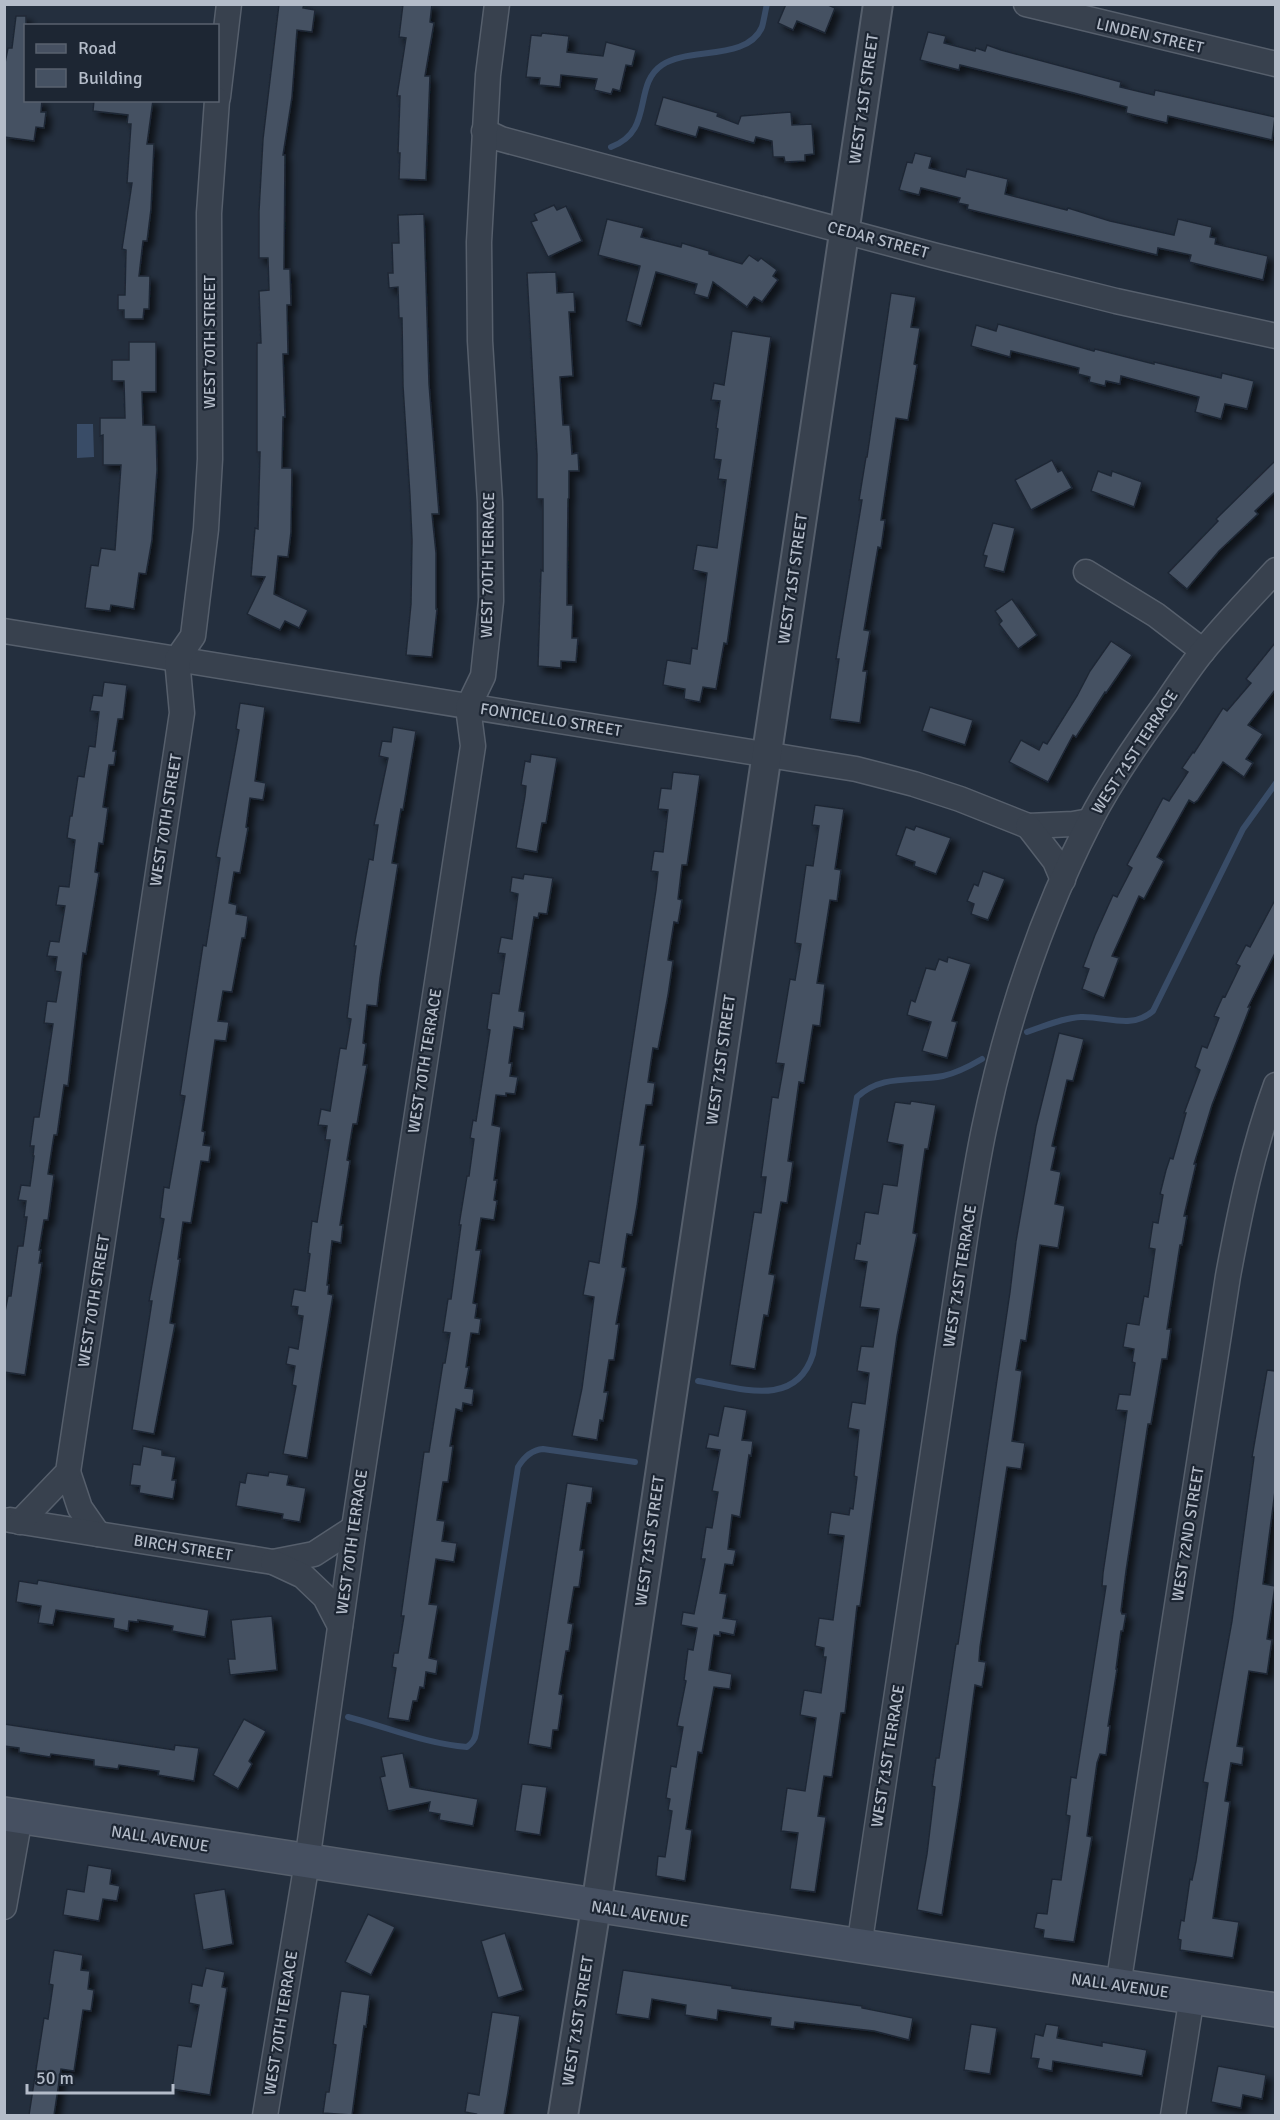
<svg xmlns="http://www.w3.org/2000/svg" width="1280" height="2120" font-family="Signika,sans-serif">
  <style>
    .water { fill: #394c67 }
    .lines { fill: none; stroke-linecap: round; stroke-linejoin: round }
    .stream { stroke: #394c67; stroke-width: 6 }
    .building { fill: #455162; stroke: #1f2835; stroke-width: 1.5; filter: url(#shadow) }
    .minor-casing { stroke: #565f6c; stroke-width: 27 }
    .tertiary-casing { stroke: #565f6c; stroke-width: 32 }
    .secondary-casing { stroke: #565f6c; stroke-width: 36 }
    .minor { stroke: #38414e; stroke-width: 24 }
    .tertiary { stroke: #38414e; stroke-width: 28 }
    .secondary { stroke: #465061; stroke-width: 33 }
    .labels { text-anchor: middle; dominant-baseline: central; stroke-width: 4.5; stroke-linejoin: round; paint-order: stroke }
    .street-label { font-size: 16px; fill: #b4bcc9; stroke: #1d2633 }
  </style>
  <defs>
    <filter id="shadow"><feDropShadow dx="5.5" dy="5.5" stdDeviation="3" flood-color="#0009"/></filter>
  </defs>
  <rect width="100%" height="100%" fill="#242f3e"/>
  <polygon class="water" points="77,424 93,424 94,457 77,458"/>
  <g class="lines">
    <g class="stream">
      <path d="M611 147C655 131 632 85 662 65 688 47 748 61 762 27 764 20 765 12 767 4"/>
      <path d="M1027 1032C1044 1026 1063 1018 1081 1017 1107 1016 1131 1030 1153 1011L1243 829 1276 783"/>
      <path d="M698 1381C740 1388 796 1409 813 1354L857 1097C882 1074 912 1082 943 1076 957 1073 970 1066 982 1059"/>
      <path d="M348 1717C387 1727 426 1744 467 1747 472 1743 475 1740 476 1733L518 1467C524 1457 531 1450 543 1449L635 1462"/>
    </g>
  </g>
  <g class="building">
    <polygon points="279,4 304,4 303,8 315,10 312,32 297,30 292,97 283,155 285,155 284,269 290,269 291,305 287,305 288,354 283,354 285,417 283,417 282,468 292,468 291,532 288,557 278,556 274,594 308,610 299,628 285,621 280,630 247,614 265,577 251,576 255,528 258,529 260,452 257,452 257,343 261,343 259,291 269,290 268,258 259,258 259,211 263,139"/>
    <polygon points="403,4 432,4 430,22 434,23 425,76 430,76 426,180 399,179 400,153 398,153 400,96 397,96 406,38 399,37"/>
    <polygon points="786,4 826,4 835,8 825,33 797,21 793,30 778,23"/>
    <polygon points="16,16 26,16 26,100 42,100 41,112 46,112 44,128 36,127 34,141 4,137 4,68 8,48 12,48"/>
    <polygon points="928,32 946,36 944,43 975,51 976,48 985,51 987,45 1001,50 1121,82 1120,87 1154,95 1155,90 1275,117 1272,140 1168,116 1167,123 1126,113 1127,107 1074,93 960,65 959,70 920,60"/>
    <polygon points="542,33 569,36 567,52 603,56 606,42 636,50 632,66 626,65 620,91 613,89 611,94 594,90 597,79 561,75 560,87 539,85 540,78 526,77 531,35 541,36"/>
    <polygon points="663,97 718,113 717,116 738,124 741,116 791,112 792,125 812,124 814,154 805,155 805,161 785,162 784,157 773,157 772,141 756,137 754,143 699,127 696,137 655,125"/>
    <polygon points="94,100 153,100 147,144 154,144 151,209 147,241 143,241 139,276 150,276 149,309 144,309 143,319 124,319 124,310 118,310 118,295 125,295 126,250 122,249 132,183 127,183 131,124 127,124 128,115 93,111"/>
    <polygon points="915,153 932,157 929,168 965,177 967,169 1008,179 1005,194 1067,210 1068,208 1110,221 1174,235 1178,219 1212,227 1210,237 1216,238 1215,244 1268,256 1263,280 1189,262 1191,255 1158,248 1157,255 967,209 968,205 958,203 960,198 921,188 919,195 899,190 907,162 912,163"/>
    <polygon points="554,205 557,210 566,206 582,241 548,257 531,222 537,220 534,214"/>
    <polygon points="424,214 429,384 439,514 432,514 436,553 436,609 437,609 432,657 406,655 411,604 412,540 410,496 403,386 402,318 399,318 398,287 389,288 388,273 393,273 392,243 399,243 398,215"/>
    <polygon points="607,219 644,228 641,237 681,247 682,243 709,251 709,254 742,264 749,255 758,261 761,258 777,270 773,276 778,280 762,302 754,297 747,307 713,282 708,298 694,294 697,284 656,272 641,326 626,321 640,266 598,255"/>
    <polygon points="556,272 557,293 574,292 575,312 569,312 573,376 560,377 563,425 570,425 572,454 578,453 579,471 569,471 569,498 568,499 567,605 573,605 572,638 578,638 576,662 561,661 561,668 538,666 541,570 543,571 543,499 537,499 537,455 527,273"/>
    <polygon points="891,293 916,297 911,327 920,328 914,364 917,365 908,420 896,418 881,520 885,520 881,548 878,547 864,630 870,631 863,671 867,671 860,723 830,719 839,659 836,659 862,500 859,500 866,457 867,457"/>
    <polygon points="998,324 1094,351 1095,349 1154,364 1154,362 1221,378 1222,373 1254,381 1247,409 1225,404 1221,419 1195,412 1199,397 1121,376 1120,384 1106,381 1105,386 1089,382 1090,377 1078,374 1079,368 1011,351 1010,357 971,346 976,325 996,331"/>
    <polygon points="732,331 771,337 727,644 724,643 716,689 703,687 700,702 684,699 685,689 663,685 667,660 690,664 692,648 697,649 707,573 693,570 697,545 717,548 726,480 718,479 721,460 714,459 718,429 716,428 720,401 711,400 714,383 724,385"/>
    <polygon points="129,342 156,342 156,392 142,392 143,425 156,425 157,470 152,540 146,574 139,573 134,609 111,605 110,611 85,608 91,565 98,566 101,548 115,550 121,465 103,465 103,435 100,436 100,418 125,418 124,381 112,381 112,360 129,360"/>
    <polygon points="1052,460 1058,472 1062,470 1072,488 1031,510 1015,480"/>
    <polygon points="1275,461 1275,492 1255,511 1258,514 1219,551 1187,589 1168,573 1218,521 1216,519"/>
    <polygon points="1098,471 1111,476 1112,471 1142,482 1134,507 1091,491"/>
    <polygon points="993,523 1015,528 1004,572 984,567 987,556 983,555"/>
    <polygon points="1012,599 1037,635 1018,649 999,624 1002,621 995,611"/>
    <polygon points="1111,641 1132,655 1106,693 1105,692 1076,737 1073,735 1048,782 1009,762 1021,740 1039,750 1043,742 1047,744 1077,696 1090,671"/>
    <polygon points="1275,643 1275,690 1248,725 1263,734 1246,759 1253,763 1244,777 1223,762 1198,800 1194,803 1189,800 1157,857 1164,861 1144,899 1139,896 1112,956 1119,958 1104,998 1082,989 1089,969 1083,967 1095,935 1113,895 1117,897 1132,868 1127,865 1163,798 1169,801 1188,772 1182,768 1193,752 1194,753 1223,708 1227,711 1251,683 1246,679"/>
    <polygon points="104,682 127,685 123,719 118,719 113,751 116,751 114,765 109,765 103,807 108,808 103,844 99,843 95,872 99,873 86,954 83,953 68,1086 64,1085 57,1135 54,1135 48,1174 54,1175 48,1220 44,1220 39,1250 41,1250 39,1263 42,1263 25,1375 4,1372 4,1317 8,1296 11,1296 18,1246 23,1246 27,1217 24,1217 26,1201 18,1200 21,1185 30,1186 34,1156 33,1156 34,1146 30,1146 34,1117 39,1117 53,1024 44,1023 47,1001 56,1002 61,972 55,971 57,957 47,956 50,941 59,942 65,906 56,905 59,886 69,887 75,840 67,838 70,816 72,816 78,776 84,777 89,746 95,747 99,712 90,711 93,695 102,696"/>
    <polygon points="240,703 265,707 255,781 266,783 263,800 250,798 246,827 248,828 240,873 234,872 229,903 237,905 236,914 248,916 245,938 242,938 232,992 223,991 218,1021 229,1022 226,1041 215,1040 202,1131 205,1132 203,1145 211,1146 209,1162 201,1161 191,1223 183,1222 178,1259 180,1259 170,1323 175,1324 154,1434 132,1430 152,1301 149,1301 164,1219 160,1218 164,1187 169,1188 185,1096 180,1095 203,945 206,946 220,858 216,857 239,730 236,729"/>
    <polygon points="930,707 973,720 965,745 922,731"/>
    <polygon points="393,727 416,731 403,810 401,809 392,863 398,864 380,978 377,1006 367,1005 363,1043 366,1044 363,1065 367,1065 357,1124 353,1124 347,1160 350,1161 340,1225 343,1225 341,1243 332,1241 327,1285 329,1285 328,1294 333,1295 307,1458 283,1454 296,1386 292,1385 295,1366 286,1364 289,1347 298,1349 303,1316 297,1315 298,1307 291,1306 294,1289 305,1291 310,1254 308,1253 312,1221 317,1222 330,1140 325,1140 327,1126 318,1125 321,1109 330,1111 340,1048 346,1049 351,1019 347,1018 356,946 354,946 369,859 373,860 378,825 374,825 388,758 379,756 382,741 391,742"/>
    <polygon points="531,754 557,758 546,823 542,823 537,852 516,848 525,796 526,786 521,785 525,761 530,762"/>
    <polygon points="673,772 700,775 687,865 682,865 678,899 682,900 678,923 674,922 668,960 673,961 668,995 658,1049 653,1048 648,1082 655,1083 652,1105 646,1105 640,1145 645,1145 637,1206 632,1235 627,1234 622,1267 626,1268 616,1324 619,1324 614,1360 609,1360 604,1392 608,1392 603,1421 600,1420 597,1440 572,1436 582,1388 594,1297 583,1295 589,1261 599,1263 656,890 658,872 651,871 654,851 663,852 668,810 658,809 661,788 671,789"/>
    <polygon points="815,805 844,809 835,869 841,870 837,901 830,900 817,983 825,984 820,1026 813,1025 804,1083 799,1082 788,1161 793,1162 787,1203 781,1202 769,1274 775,1275 768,1316 764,1315 755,1369 730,1365 754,1212 761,1213 766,1177 761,1177 772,1097 778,1098 784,1064 776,1063 790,979 795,980 801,944 795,943 806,865 813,866 819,826 812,825"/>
    <polygon points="916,826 951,838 936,874 914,866 915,862 896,855 906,827 914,830"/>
    <polygon points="983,871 1005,879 988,920 971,914 974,904 967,901 974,884 978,886"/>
    <polygon points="524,874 553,878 547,914 539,913 538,918 534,917 519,1011 525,1012 523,1029 514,1027 509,1063 512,1063 510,1076 518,1077 515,1094 506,1093 506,1096 496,1095 492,1125 501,1127 494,1180 497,1180 494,1200 497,1201 494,1220 481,1218 476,1250 481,1250 473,1303 477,1304 475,1318 481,1319 479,1334 471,1333 466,1367 469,1367 465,1388 474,1389 472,1405 463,1403 462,1411 456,1409 450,1446 453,1446 448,1482 443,1482 437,1520 445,1521 442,1541 457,1543 454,1562 436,1559 429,1604 438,1605 429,1658 438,1660 436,1674 426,1672 424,1688 420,1687 417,1701 413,1701 409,1721 388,1718 396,1668 392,1667 394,1653 398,1653 404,1616 401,1616 424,1452 429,1452 443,1363 445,1363 450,1333 443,1332 448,1299 451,1299 461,1225 459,1225 467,1176 469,1176 474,1139 470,1138 473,1120 476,1121 490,1030 487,1029 492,993 499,994 505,954 498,953 501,937 512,939 518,894 510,892 512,877 523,879"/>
    <polygon points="1275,900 1275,953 1248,1007 1250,1007 1212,1105 1194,1164 1196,1164 1184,1216 1187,1216 1182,1245 1180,1245 1167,1329 1171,1329 1167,1359 1162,1359 1151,1424 1148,1424 1126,1571 1121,1611 1122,1614 1126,1614 1123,1631 1121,1631 1116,1669 1117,1669 1108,1726 1110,1726 1106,1755 1100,1754 1097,1763 1087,1836 1092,1837 1074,1942 1043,1938 1044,1930 1034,1928 1037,1913 1047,1914 1052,1879 1061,1880 1070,1816 1066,1815 1071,1777 1076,1778 1106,1586 1102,1586 1103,1573 1127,1411 1116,1410 1119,1394 1130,1395 1135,1363 1132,1362 1134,1349 1123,1347 1127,1323 1139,1325 1144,1296 1148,1297 1155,1249 1149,1248 1153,1222 1158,1223 1163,1195 1160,1194 1166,1170 1170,1158 1173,1159 1186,1113 1184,1113 1200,1070 1195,1067 1202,1046 1207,1048 1219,1018 1214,1016 1223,996 1225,997 1240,966 1236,964 1246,945 1250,947"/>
    <polygon points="948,957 971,964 952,1021 957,1022 947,1058 922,1051 931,1022 907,1015 911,1000 915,1002 926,968 935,970 939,959 947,962"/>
    <polygon points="1059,1033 1084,1039 1073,1081 1067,1080 1052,1146 1056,1147 1051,1170 1061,1172 1055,1204 1065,1206 1058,1248 1040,1245 1026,1341 1021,1340 1016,1370 1022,1371 1012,1441 1025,1443 1021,1469 1007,1467 980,1647 979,1661 986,1662 982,1687 975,1685 960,1799 942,1915 917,1910 927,1854 935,1787 932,1786 936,1758 939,1758 956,1644 958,1644 1010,1292 1016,1241 1036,1126"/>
    <polygon points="911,1101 936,1105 928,1149 925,1149 913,1233 917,1234 897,1336 860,1606 857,1606 845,1713 841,1713 832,1777 824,1776 818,1816 826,1817 815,1892 790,1889 798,1833 781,1831 787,1788 805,1791 816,1718 800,1715 804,1690 821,1693 826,1657 823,1657 824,1648 815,1646 819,1618 833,1620 844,1536 828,1534 831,1512 849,1515 850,1508 853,1509 857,1477 854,1476 859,1430 848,1428 852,1402 865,1404 869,1373 857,1371 861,1346 873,1347 879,1309 860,1307 867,1262 854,1260 857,1243 860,1244 865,1212 878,1214 883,1184 897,1186 903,1145 887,1142 895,1102 910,1104"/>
    <polygon points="1267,1370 1275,1371 1275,1491 1263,1584 1275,1586 1267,1639 1272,1640 1267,1674 1249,1671 1237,1746 1244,1747 1242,1765 1231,1763 1225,1801 1230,1802 1213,1918 1239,1922 1233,1958 1180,1950 1181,1940 1178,1939 1181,1920 1184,1921 1190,1879 1192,1880 1196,1861 1208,1783 1203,1782 1232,1621 1254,1457 1252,1457"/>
    <polygon points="724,1406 747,1410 742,1440 753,1441 751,1456 749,1455 740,1517 732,1515 728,1549 736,1550 733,1565 725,1564 720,1593 727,1594 723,1618 737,1620 734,1635 720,1632 720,1636 714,1635 709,1670 732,1674 730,1689 714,1687 702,1753 698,1752 686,1829 692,1830 685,1881 656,1876 658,1856 665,1857 672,1811 668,1810 670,1799 666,1798 671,1766 676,1767 683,1727 677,1726 686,1681 684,1680 688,1649 693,1650 697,1628 681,1625 683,1612 694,1614 705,1559 701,1559 706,1527 712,1528 718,1492 712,1491 720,1450 706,1448 709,1434 718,1436"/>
    <polygon points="143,1446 162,1450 162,1455 176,1457 172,1480 176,1480 173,1499 139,1493 140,1486 130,1485 133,1464 140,1465"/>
    <polygon points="269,1472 289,1475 287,1485 306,1488 300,1522 282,1519 283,1514 236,1506 240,1482 245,1483 247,1473 268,1476"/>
    <polygon points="567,1483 593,1487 591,1503 587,1503 580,1550 584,1550 579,1587 574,1587 568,1623 573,1624 569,1651 566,1651 559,1694 563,1695 558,1730 553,1730 551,1748 528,1744"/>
    <polygon points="38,1580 209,1610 205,1637 172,1631 173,1626 138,1620 138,1622 129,1621 128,1631 113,1628 114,1619 56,1610 53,1625 38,1623 41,1606 16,1602 19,1581 37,1584"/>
    <polygon points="272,1616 277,1670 230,1675 228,1659 235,1659 231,1620"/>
    <polygon points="244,1719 266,1731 249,1761 252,1764 238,1789 213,1775"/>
    <polygon points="4,1724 174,1750 175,1745 199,1748 194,1781 158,1775 159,1771 119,1765 118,1769 94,1766 94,1760 51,1754 50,1757 19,1752 19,1748 4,1746"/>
    <polygon points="403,1753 410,1787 478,1799 473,1826 439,1820 440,1814 428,1812 430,1802 388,1811 380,1777 385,1776 381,1757"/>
    <polygon points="522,1784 547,1787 540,1835 515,1831"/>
    <polygon points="88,1865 112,1869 110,1884 120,1886 117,1901 103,1899 99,1921 63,1915 67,1889 84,1892"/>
    <polygon points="225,1889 233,1944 203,1950 194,1894"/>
    <polygon points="368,1914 395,1927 371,1975 345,1962"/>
    <polygon points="505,1933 523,1990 498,1998 481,1941"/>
    <polygon points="54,1950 83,1955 81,1970 90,1971 88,1989 94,1990 91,2011 83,2010 74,2071 61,2069 54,2115 29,2115 44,2018 48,2019 53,1985 49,1984"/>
    <polygon points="206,1968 225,1972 222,1987 227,1988 210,2095 172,2089 178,2045 191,2047 199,2005 189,2003 192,1984 202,1986"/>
    <polygon points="623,1970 732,1986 732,1988 862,2006 862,2008 913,2018 909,2040 874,2031 795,2022 794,2029 770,2026 771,2018 718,2010 717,2020 685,2015 686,2005 652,1999 649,2019 616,2014"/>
    <polygon points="341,1991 370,1995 366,2027 364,2026 352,2115 323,2113 326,2092 329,2092 336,2045 333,2044"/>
    <polygon points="492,2012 520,2016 508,2092 504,2115 475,2115 476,2114 465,2112 468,2093 479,2095"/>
    <polygon points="971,2024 997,2028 990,2074 964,2070"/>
    <polygon points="1046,2024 1059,2026 1057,2038 1102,2046 1102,2042 1147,2050 1142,2076 1053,2061 1052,2071 1037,2068 1039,2059 1031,2058 1035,2034 1043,2036"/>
    <polygon points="1218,2066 1266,2075 1262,2099 1243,2095 1241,2108 1211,2102"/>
  </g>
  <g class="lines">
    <defs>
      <g id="minor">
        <polyline points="1026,4 1276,64"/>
        <polyline points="218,97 229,4"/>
        <polyline points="484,131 501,139 933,255 1116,301 1276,336"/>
        <polyline points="1086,572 1156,615 1203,651"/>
        <polyline points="4,631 856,769 914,784 960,799 1028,826 1073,824 1090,821"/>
        <polyline points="1028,826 1055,861 1063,880"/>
        <polyline points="68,1472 80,1508 98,1534"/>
        <polyline points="10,1520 273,1562 314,1554 354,1528"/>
        <polyline points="20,1522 68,1472 182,713 177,659 193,636 206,529 210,459 209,213 217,100"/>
        <polyline points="273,1562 303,1576 325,1597 340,1626"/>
        <polyline points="4,1907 20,1817"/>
        <path d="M859 1947 968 1218C973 1188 978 1158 984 1129 1006 1023 1041 917 1090 821 1111 780 1139 740 1166 703 1178 685 1190 667 1203 651 1226 623 1251 597 1276 570"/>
        <path d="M1118 1986 1228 1276C1240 1211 1253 1148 1276 1085"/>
        <polyline points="265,2116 307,1862 354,1528 473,746 468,707 483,676 491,601 490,502 480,341 479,242 488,75 497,4"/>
        <polyline points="1173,2116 1192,1996"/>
      </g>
      <polyline id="tertiary" points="563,2116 596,1907 878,4"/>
      <polyline id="secondary" points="4,1814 1276,2010"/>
    </defs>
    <use href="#minor" class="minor-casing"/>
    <use href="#tertiary" class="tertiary-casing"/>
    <use href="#secondary" class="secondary-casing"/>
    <use href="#minor" class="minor"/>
    <use href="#tertiary" class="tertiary"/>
    <use href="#secondary" class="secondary"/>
  </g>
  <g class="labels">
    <g class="street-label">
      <text transform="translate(1150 36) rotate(13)">LINDEN STREET</text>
      <text transform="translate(864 99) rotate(-82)">WEST 71ST STREET</text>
      <text transform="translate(878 240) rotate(15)">CEDAR STREET</text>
      <text transform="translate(210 342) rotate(-90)">WEST 70TH STREET</text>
      <text transform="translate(488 565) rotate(-89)">WEST 70TH TERRACE</text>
      <text transform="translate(793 579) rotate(-82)">WEST 71ST STREET</text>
      <text transform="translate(551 720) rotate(9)">FONTICELLO STREET</text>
      <text transform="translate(1135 752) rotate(-57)">WEST 71ST TERRACE</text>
      <text transform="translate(166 820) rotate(-81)">WEST 70TH STREET</text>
      <text transform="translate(721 1060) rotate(-82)">WEST 71ST STREET</text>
      <text transform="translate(425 1061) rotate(-81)">WEST 70TH TERRACE</text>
      <text transform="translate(960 1276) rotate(-81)">WEST 71ST TERRACE</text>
      <text transform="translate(94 1301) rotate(-81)">WEST 70TH STREET</text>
      <text transform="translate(1188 1534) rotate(-81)">WEST 72ND STREET</text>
      <text transform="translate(650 1541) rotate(-82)">WEST 71ST STREET</text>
      <text transform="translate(352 1542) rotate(-82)">WEST 70TH TERRACE</text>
      <text transform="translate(183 1548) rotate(9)">BIRCH STREET</text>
      <text transform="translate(888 1756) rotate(-81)">WEST 71ST TERRACE</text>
      <text transform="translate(160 1839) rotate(9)">NALL AVENUE</text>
      <text transform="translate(640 1914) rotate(9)">NALL AVENUE</text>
      <text transform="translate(1120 1986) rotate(8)">NALL AVENUE</text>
      <text transform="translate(578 2021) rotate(-81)">WEST 71ST STREET</text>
      <text transform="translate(281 2023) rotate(-81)">WEST 70TH TERRACE</text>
    </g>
  </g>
  <rect width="1280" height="2120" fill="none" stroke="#b4bcc9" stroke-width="12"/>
  <rect x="24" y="24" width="195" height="78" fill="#1d2633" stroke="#59626f" stroke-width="1.5"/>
  <rect x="36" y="44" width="30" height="9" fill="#465061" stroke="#59626f" stroke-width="1.5"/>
  <text x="78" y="54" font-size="18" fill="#b4bcc9">Road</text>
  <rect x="36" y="69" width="30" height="18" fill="#455162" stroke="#59626f" stroke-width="1.5"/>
  <text x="78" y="84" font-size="18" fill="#b4bcc9">Building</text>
  <path d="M27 2084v9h146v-9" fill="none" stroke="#b4bcc9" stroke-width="3"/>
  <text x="36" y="2084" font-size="18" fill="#b4bcc9" stroke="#1d2633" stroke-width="4.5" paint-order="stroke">50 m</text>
</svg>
